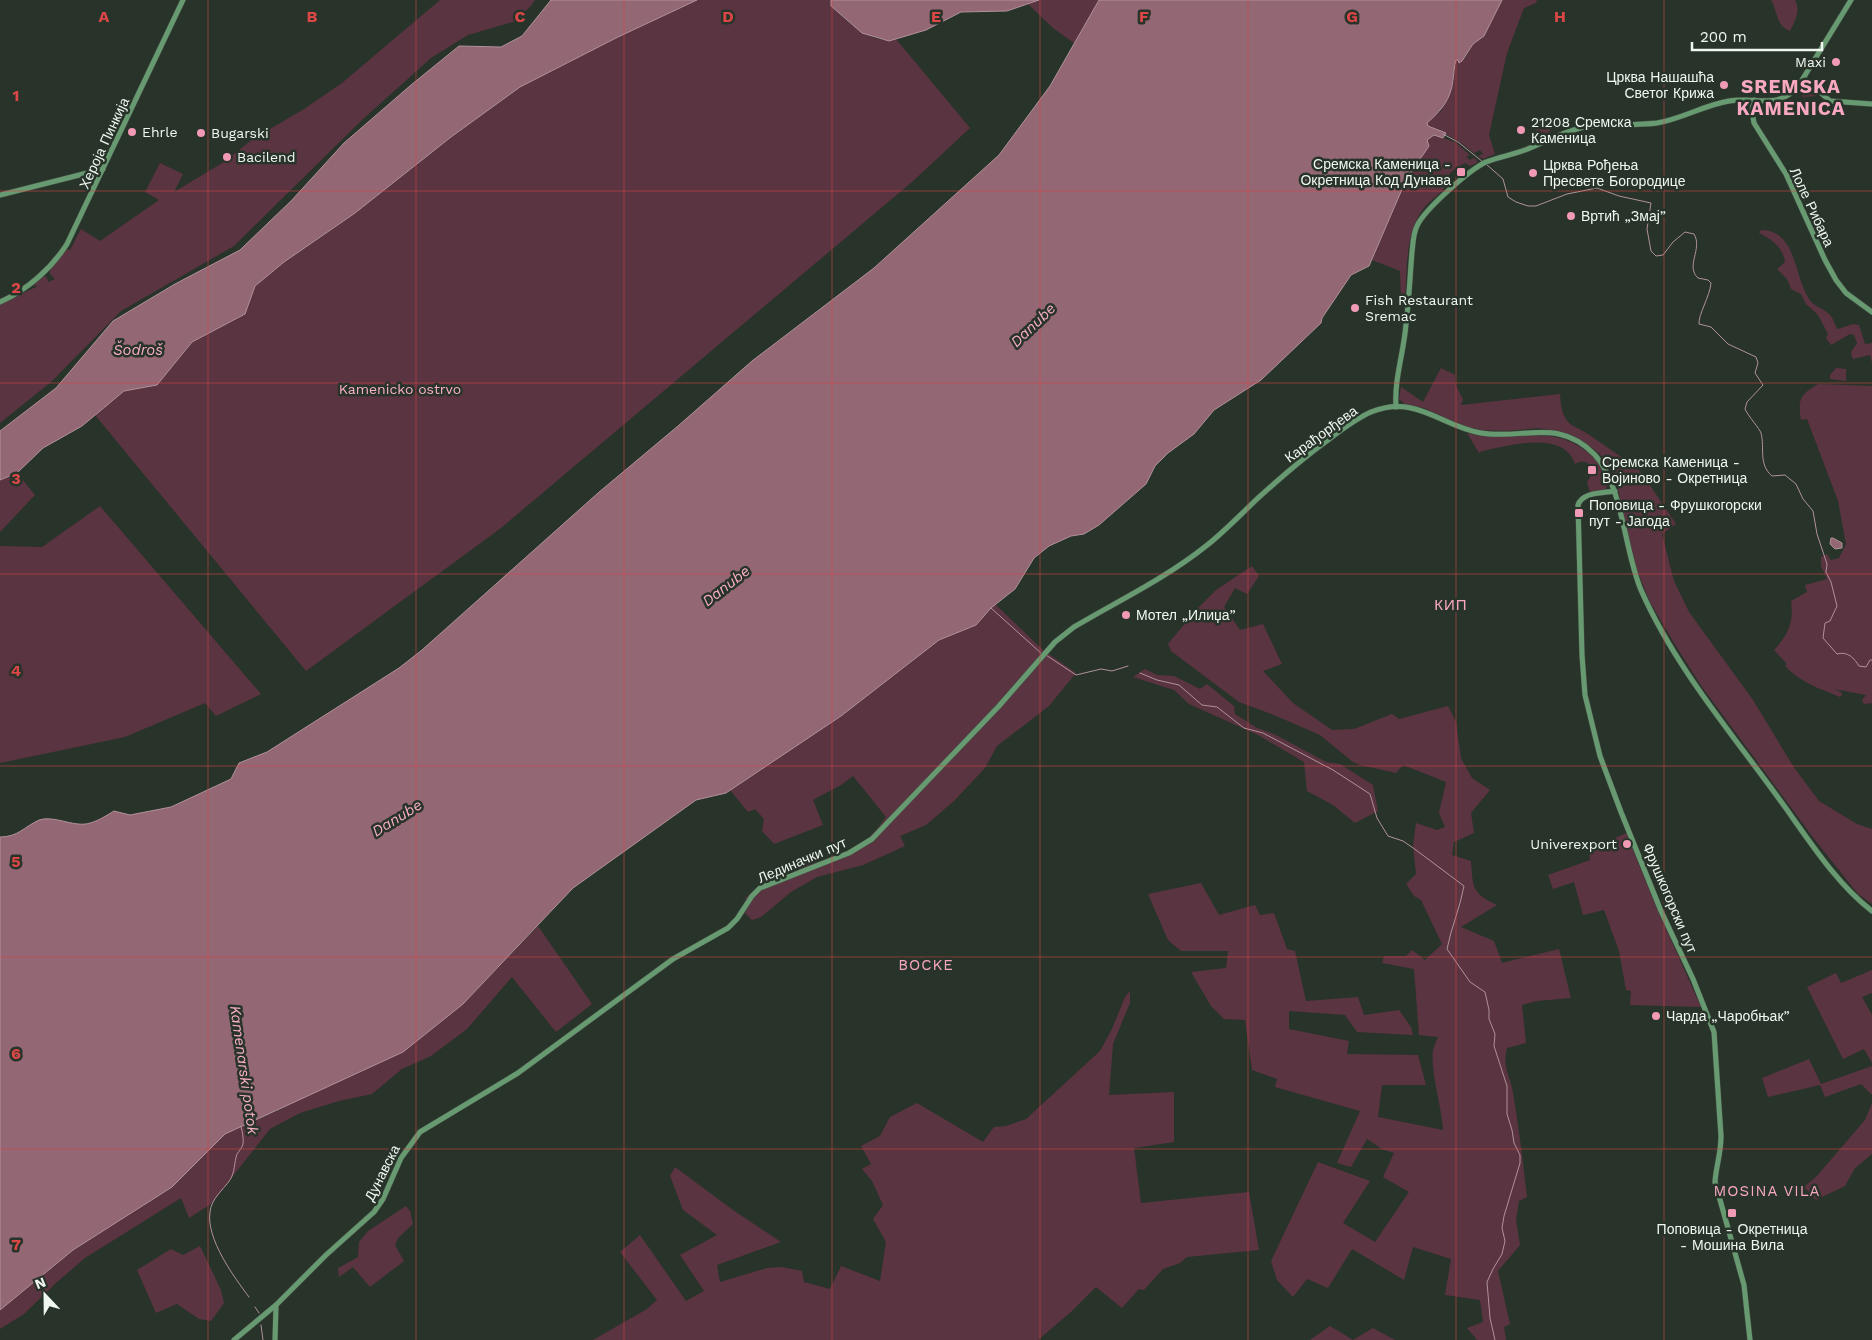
<svg xmlns="http://www.w3.org/2000/svg" width="1872" height="1340" font-family="'Work Sans',sans-serif">
<rect width="100%" height="100%" fill="#28332a"/>
<!-- green -->
<g fill="#5b3441">
<polygon points="440,0 535,0 531,6 513,22 468,35 431,58 363,119 234,246 121,311 51,382 0,423 0,304 38,286 32,285 43,276 47,277 48,282 55,279 50,274 50,269 67,249 70,250 81,229 100,241 159,200 145,192 160,163 183,174 174,192 224,162 253,139 304,109 342,83"/>
<path d="M697 0H831V6C847 21 872 46 896 39L970 128 912 182 501 528 306 671 95 415 124 391 157 385 192 342 245 314 254 286 284 262 355 213 451 137 520 87 618 37Z"/>
<polygon points="1039,0 1099,0 1074,43 1053,28 1028,4"/>
<path d="M1502 0H1537L1536 3 1524 8 1507 53 1489 135 1495 154 1483 159 1478 156 1483 154 1480 150 1474 153C1458 139 1446 134 1428 126L1427 123 1441 111 1453 83 1456 60 1465 58 1473 44 1484 36Z"/>
<path d="M1771 0H1795C1801 11 1795 21 1790 31 1775 25 1778 11 1771 0Z"/>
<polygon points="1804,88 1808,88 1817,96 1803,97 1801,93"/>
<polygon points="1553,121 1550,132 1545,135 1540,135 1533,127"/>
<path d="M1434 135 1455 142 1470 155 1466 157 1470 160 1474 158 1478 162 1470 166 1465 163C1455 168 1442 177 1444 189 1437 196 1427 203 1421 212 1405 237 1407 271 1405 301H1401L1400 271 1372 260 1406 180 1429 146 1427 140Z"/>
<path d="M1761 230C1797 231 1793 274 1809 299 1814 307 1824 308 1830 315 1834 319 1834 325 1838 329L1853 324 1859 325 1865 344 1872 343V363L1870 355 1853 359C1849 351 1853 350 1857 343L1854 335 1850 334 1831 345 1826 338 1828 334 1818 315 1806 304 1801 294 1791 289 1787 279 1777 269 1785 262C1783 247 1771 239 1759 233Z"/>
<path d="M1441 368 1455 375V384L1463 399 1461 405 1560 394C1561 405 1561 415 1570 424L1588 434 1630 463 1641 472 1676 524 1662 534 1674 581 1689 612 1753 700 1793 766 1819 801 1857 824 1872 829V904L1858 894 1815 840 1702 687 1674 643 1650 602 1632 558 1616 479 1609 467 1599 453 1581 440 1562 432 1538 428 1507 431 1481 430 1464 426 1424 408 1405 404 1399 399 1401 387 1423 402Z"/>
<polygon points="1836,368 1846,369 1846,381 1830,379 1830,375"/>
<path d="M1818 384 1872 386V703L1864 704 1862 700 1866 695 1834 689 1841 692 1842 695 1840 697C1820 689 1800 682 1785 666L1787 664 1774 650C1788 635 1794 623 1791 601L1807 592 1805 585 1827 579 1821 566V557L1827 554 1831 560 1839 558 1846 544 1838 501 1807 419 1801 420C1798 400 1799 395 1818 384Z"/>
<path d="M1467 433C1514 445 1552 419 1593 457 1600 464 1607 474 1609 483L1605 490 1593 493 1590 492 1587 482 1592 474 1591 466C1587 461 1581 460 1575 464 1564 429 1507 446 1482 451L1479 453Z"/>
<polygon points="17,473 35,495 0,532 0,480"/>
<polygon points="100,506 261,694 216,716 205,703 125,737 0,763 0,546 42,547"/>
<path d="M1252 566 1259 576 1247 594 1235 588 1224 607 1240 630 1263 624 1282 664 1263 671 1293 703 1332 730 1354 729 1392 714 1399 719 1448 706 1456 722 1461 758 1472 778 1490 790 1471 813 1474 833 1454 842 1452 855 1471 861C1473 887 1471 893 1497 905L1461 927 1494 941 1502 963 1559 949 1571 998 1537 1001 1522 1005 1526 1043 1507 1048C1502 1067 1510 1075 1513 1093 1519 1128 1523 1162 1527 1197L1519 1201 1516 1220 1520 1245 1498 1271 1510 1324 1504 1327 1506 1340H1477L1467 1328 1483 1322 1480 1300 1445 1295 1451 1259 1413 1247 1404 1280 1352 1249 1328 1288 1307 1279 1293 1297 1277 1280 1271 1261 1318 1162 1370 1181 1343 1223 1375 1242 1409 1192 1383 1177 1394 1153 1382 1149 1367 1139 1351 1167 1337 1163 1360 1111 1275 1087 1277 1079 1252 1070 1245 1020 1224 1019 1211 1006 1191 972 1226 968 1228 951H1181L1168 940 1148 894 1201 883 1219 915 1255 905 1260 915 1274 913 1287 949 1295 951 1306 1001 1358 997 1364 1015 1399 1010 1411 1027 1413 1035 1357 1032 1345 1015 1289 1011V1029L1349 1041 1347 1054 1418 1055 1426 1085H1382L1378 1117 1443 1130C1442 1107 1430 1072 1433 1051 1434 1046 1436 1041 1438 1037L1419 1035 1414 969 1382 963 1384 956H1406L1412 950 1425 960 1442 944 1421 900 1414 896 1406 884 1416 874 1413 846 1416 823 1437 830 1445 827 1439 813 1446 782 1403 765 1396 773 1360 765 1353 762 1320 735 1274 715 1239 702 1171 651 1168 644 1195 611 1216 590Z"/>
<path d="M995 604 1043 650 1076 673 1049 706 997 746 985 768 954 801 926 825 900 836 905 846 863 865 817 877 791 892 761 917 752 920 745 913 750 902 745 898C755 890 765 881 777 876 822 854 853 865 886 817L853 776 841 785 813 800 823 825 774 844 762 831 764 819 755 809 748 812 730 790 841 716 939 640 976 625Z"/>
<polygon points="1145,669 1157,675 1174,676 1200,689 1207,684 1234,706 1235,714 1257,728 1274,734 1326,762 1340,764 1373,785 1378,811 1355,823 1333,805 1307,791 1304,762 1258,735 1189,704 1174,690 1133,677"/>
<polygon points="1626,833 1658,911 1701,1007 1630,1005 1631,991 1626,990 1619,951 1604,910 1583,915 1574,882 1553,889 1548,875 1590,860 1589,850"/>
<polygon points="538,926 592,1004 556,1032 512,977 467,1029 431,1056 402,1069 372,1094 339,1101 300,1113 270,1129 211,1204 189,1218 181,1198 85,1258 56,1283 24,1314 0,1329 0,1310 73,1250 172,1187 225,1134 281,1109 463,1004"/>
<polygon points="1872,970 1872,993 1862,997 1872,1015 1872,1063 1864,1049 1843,1059 1807,987 1836,973 1841,983"/>
<polygon points="1130,991 1130,1003 1113,1044 1109,1095 1174,1092 1174,1142 1134,1148 1141,1203 1249,1192 1259,1250 1187,1257 1180,1263 1163,1269 1144,1290 1139,1289 1122,1308 1096,1287 1072,1311 1038,1340 593,1340 647,1309 657,1300 620,1252 640,1235 686,1301 704,1291 680,1255 717,1235 683,1210 670,1176 675,1167 733,1210 781,1242 717,1265 720,1282 767,1268 782,1267 802,1271 804,1282 830,1289 841,1266 880,1281 886,1242 873,1219 883,1205 872,1181 862,1169 871,1164 861,1146 880,1136 890,1117 917,1103 983,1142 994,1127 1006,1126 1026,1119 1100,1051 1112,1029 1125,997"/>
<polygon points="1809,1059 1821,1084 1872,1066 1872,1095 1861,1084 1825,1097 1820,1085 1768,1097 1762,1078"/>
<polygon points="1872,1103 1872,1154 1855,1168 1845,1186 1816,1200 1804,1187 1816,1177 1865,1120"/>
<polygon points="406,1206 410,1211 413,1224 398,1238 395,1245 404,1261 370,1287 353,1267 339,1277 338,1268 358,1257 359,1242 368,1231"/>
<polygon points="200,1246 221,1290 224,1303 211,1321 199,1319 177,1304 156,1313 137,1270 171,1249 183,1255"/>
<polygon points="1330,1326 1353,1340 1373,1328 1395,1340 1310,1340"/>
</g>
<!-- water -->
<g fill="#946775" stroke="#b0929a">
<polygon points="551,0 697,0 618,37 520,87 451,137 355,213 284,262 255,286 245,314 192,342 157,385 124,391 82,426 43,448 17,473 0,480 0,431 56,388 113,321 175,284 240,250 292,200 344,143 411,85 459,46 501,47 522,36"/>
<polygon points="831,0 1039,0 1007,11 961,12 926,30 889,41 862,33 831,6"/>
<path d="M1099 0H1502L1484 36 1473 44 1462 61 1459 63 1458 60H1456C1454 67 1454 73 1453 80 1451 99 1441 111 1427 123L1428 126 1446 133 1443 138 1434 135 1427 140 1429 146 1406 180 1369 266 1351 275 1322 318 1321 323 1261 380 1214 410 1194 434 1168 453 1155 466 1146 484 1099 525 1084 534 1071 536 1049 546 1034 558 1015 589 991 608 976 625 939 640 841 716 726 793 696 800 573 888 463 1004 403 1052 225 1134 172 1187 73 1250 0 1310V837C18 837 24 827 39 820 51 816 66 823 78 824 91 826 104 817 114 811L130 815 171 807 231 779 239 763 267 752 399 668 422 650 598 493 678 426 752 361 874 268 999 155 1050 86Z"/>
<polygon points="1831,538 1833,538 1842,543 1842,548 1835,549 1830,544"/>
</g>
<g fill="none" stroke-linecap="round" stroke-linejoin="round">
<!-- stream -->
<g stroke="#b0929a" stroke-width="1">
<polyline points="1443,134 1458,142 1483,162"/>
<path d="M1486 164 1503 179 1508 197 1516 202 1528 206H1536L1567 194 1597 188 1619 196 1651 203 1647 229 1651 251 1656 256 1663 255 1673 242 1685 232 1694 234C1703 249 1685 266 1698 278L1708 280 1711 283C1710 296 1698 315 1699 324L1711 327 1728 344 1756 357 1758 363 1755 373 1763 385 1747 402 1745 409C1748 416 1760 429 1761 433 1765 448 1758 464 1772 476L1785 475 1796 484 1803 499 1813 511 1817 534 1827 564 1826 572 1831 582 1837 606 1830 621 1825 623 1823 638 1837 654C1848 651 1854 658 1859 666L1866 667 1870 660H1872"/>
<polyline points="991,608 1042,654"/>
<polyline points="1046,655 1076,675 1101,669 1112,671 1128,666"/>
<path d="M1140 673 1157 680 1179 685 1202 705 1217 707 1244 728 1263 733 1333 770 1370 794 1377 818 1388 836 1403 841 1416 850 1464 886C1460 908 1451 928 1447 949L1470 982 1485 992 1489 1010V1019L1495 1034 1494 1046 1507 1086V1114L1512 1130 1514 1143 1520 1155V1163L1504 1216 1502 1228 1505 1241 1502 1254 1493 1269 1487 1282 1490 1318 1495 1340"/>
<path d="M241 1126C242 1131 244 1139 243 1144 242 1148 239 1151 237 1154 234 1163 235 1172 230 1180 223 1190 211 1199 210 1212 206 1239 234 1277 249 1297"/>
<polyline points="255,1307 259,1313"/>
<polyline points="261,1325 263,1340"/>
</g>
<defs>
<g id="secondary">
<polyline points="1804,78 1830,101 1872,104"/>
<polyline points="1754,100 1752,111 1754,123 1786,174 1825,260 1836,280 1846,293 1872,312"/>
<polyline points="0,195 103,169"/>
<path d="M0 302C27 290 51 269 67 244L183 0"/>
<path d="M1396 407C1394 379 1404 352 1406 324 1409 300 1410 276 1412 252 1413 244 1413 234 1417 226 1424 210 1469 170 1486 162 1498 157 1512 155 1525 150 1545 142 1564 131 1585 127 1609 123 1633 126 1657 123 1682 119 1704 105 1729 101 1757 96 1778 111 1799 85L1851 0"/>
<path d="M1615 491C1603 493 1582 492 1578 505L1582 655 1585 695 1600 756 1621 812 1661 911 1693 979 1714 1032 1721 1136C1721 1154 1716 1166 1715 1182L1744 1285 1750 1340"/>
<path d="M234 1340 276 1305 326 1255 374 1212 383 1199 401 1158 420 1132 518 1073 673 959 728 928 737 919 752 896 760 888 849 853 872 839 999 706 1055 642 1074 627C1118 601 1166 578 1206 546 1224 532 1240 515 1257 499 1280 478 1303 458 1328 440 1341 430 1355 419 1371 412 1417 394 1440 426 1481 433 1523 440 1559 417 1595 455 1623 486 1624 550 1641 590 1674 665 1729 730 1777 796 1805 834 1834 882 1872 911"/>
<polyline points="275,1340 276,1306"/>
</g>
</defs>
<!-- secondary casing -->
<use href="#secondary" stroke="#444e46" stroke-width="6"/>
<!-- secondary -->
<use href="#secondary" stroke="#689a71" stroke-width="5"/>
</g>
<!-- grid -->
<path fill="none" stroke="#da4746" stroke-width="1" stroke-opacity="0.55" d="M208 0V1340M416 0V1340M624 0V1340M832 0V1340M1040 0V1340M1248 0V1340M1456 0V1340M1664 0V1340M0 191H1872M0 383H1872M0 574H1872M0 766H1872M0 957H1872M0 1149H1872"/>
<!-- markers -->
<g fill="#f09ab6" stroke="#28332a" stroke-width="2">
<circle cx="1836" cy="62" r="5"/>
<circle cx="1724" cy="85" r="5"/>
<circle cx="1521" cy="130" r="5"/>
<circle cx="132" cy="132" r="5"/>
<circle cx="201" cy="133" r="5"/>
<circle cx="227" cy="157" r="5"/>
<rect x="1456" y="167" width="10" height="10" rx="2.5"/>
<circle cx="1533" cy="173" r="5"/>
<circle cx="1571" cy="216" r="5"/>
<circle cx="1355" cy="308" r="5"/>
<rect x="1587" y="465" width="10" height="10" rx="2.5"/>
<rect x="1574" y="508" width="10" height="10" rx="2.5"/>
<circle cx="1126" cy="615" r="5"/>
<circle cx="1627" cy="844" r="5"/>
<circle cx="1656" cy="1016" r="5"/>
<rect x="1727" y="1208" width="10" height="10" rx="2.5"/>
</g>
<g text-anchor="middle" dominant-baseline="central" stroke-width="5" stroke-linejoin="round" paint-order="stroke">
<!-- poi labels -->
<g font-size="14" fill="#f0f7f1" stroke="#28332a" text-anchor="start">
<text x="1826" y="62" text-anchor="end">Maxi</text>
<text x="1714" y="77" text-anchor="end">Црква Нашашћа<tspan x="1714" dy="16">Светог Крижа</tspan></text>
<text x="1531" y="122">21208 Сремска<tspan x="1531" dy="16">Каменица</tspan></text>
<text x="142" y="132">Ehrle</text>
<text x="211" y="133">Bugarski</text>
<text x="237" y="157">Bacilend</text>
<text x="1451" y="164" text-anchor="end">Сремска Каменица -<tspan x="1451" dy="16">Окретница Код Дунава</tspan></text>
<text x="1543" y="165">Црква Рођења<tspan x="1543" dy="16">Пресвете Богородице</tspan></text>
<text x="1581" y="216">Вртић „Змај”</text>
<text x="1365" y="300">Fish Restaurant<tspan x="1365" dy="16">Sremac</tspan></text>
<text x="1602" y="462">Сремска Каменица -<tspan x="1602" dy="16">Војиново - Окретница</tspan></text>
<text x="1589" y="505">Поповица - Фрушкогорски<tspan x="1589" dy="16">пут - Јагода</tspan></text>
<text x="1136" y="615">Мотел „Илиџа”</text>
<text x="1617" y="844" text-anchor="end">Univerexport</text>
<text x="1666" y="1016">Чарда „Чаробњак”</text>
<text x="1732" y="1229" text-anchor="middle">Поповица - Окретница<tspan x="1732" dy="16">- Мошина Вила</tspan></text>
</g>
<!-- street labels -->
<g font-size="14" fill="#f0f7f1" stroke="#28332a">
<text transform="translate(104 143) rotate(-65)">Хероја Пинкија</text>
<text transform="translate(1812 207) rotate(65)">Лоле Рибара</text>
<text transform="translate(1321 434) rotate(-36)">Карађорђева</text>
<text transform="translate(802 860) rotate(-23)">Лединачки пут</text>
<text transform="translate(1670 898) rotate(67)">Фрушкогорски пут</text>
<text transform="translate(382 1173) rotate(-63)">Дунавска</text>
</g>
<!-- park labels -->
<g font-size="14" fill="#fab0c7" stroke="#28332a">
<text x="400" y="389">Kamenicko ostrvo</text>
</g>
<!-- water labels -->
<g font-size="15" font-style="italic" fill="#f8aec6" stroke="#28332a">
<text transform="translate(1033 325) rotate(-44)">Danube</text>
<text x="138" y="350">Šodroš</text>
<text transform="translate(726 586) rotate(-38)">Danube</text>
<text transform="translate(397 818) rotate(-32)">Danube</text>
<text transform="translate(244 1070) rotate(82)">Kamenarski potok</text>
</g>
<!-- neighbourhood labels -->
<g font-size="15" letter-spacing="1" fill="#f9a8c2" stroke="#28332a">
<text x="1451" y="605">КИП</text>
<text x="926" y="965">BOCKE</text>
<text x="1767" y="1191">MOSINA VILA</text>
</g>
<!-- district labels -->
<g font-size="19" font-weight="bold" letter-spacing="1" fill="#f9a8c2" stroke="#28332a">
<text x="1791" y="86">SREMSKA<tspan x="1791" dy="22">KAMENICA</tspan></text>
</g>
</g>
<g font-size="16" text-anchor="middle" font-weight="bold" fill="#da4746" stroke="#28332a" stroke-width="5" stroke-linejoin="round" paint-order="stroke">
<text x="104" y="22">A</text>
<text x="312" y="22">B</text>
<text x="520" y="22">C</text>
<text x="728" y="22">D</text>
<text x="936" y="22">E</text>
<text x="1144" y="22">F</text>
<text x="1352" y="22">G</text>
<text x="1560" y="22">H</text>
<text x="16" y="101">1</text>
<text x="16" y="293">2</text>
<text x="16" y="484">3</text>
<text x="16" y="676">4</text>
<text x="16" y="867">5</text>
<text x="16" y="1059">6</text>
<text x="16" y="1250">7</text>
</g>
<!-- north arrow -->
<g transform="translate(45 1295) rotate(338)" stroke="#28332a" stroke-width="4" paint-order="stroke">
<path d="M0-4L9 19L0 12L-9 19Z" fill="#f0f7f1"/>
<text y="-8" font-size="14" font-weight="bold" text-anchor="middle" fill="#f0f7f1">N</text>
</g>
<!-- scale -->
<path d="M1692 42v8h130v-8" fill="none" stroke="#f0f7f1" stroke-width="2.5"/>
<text x="1700" y="42" font-size="15" fill="#f0f7f1" stroke="#28332a" stroke-width="4" paint-order="stroke">200 m</text>
</svg>
